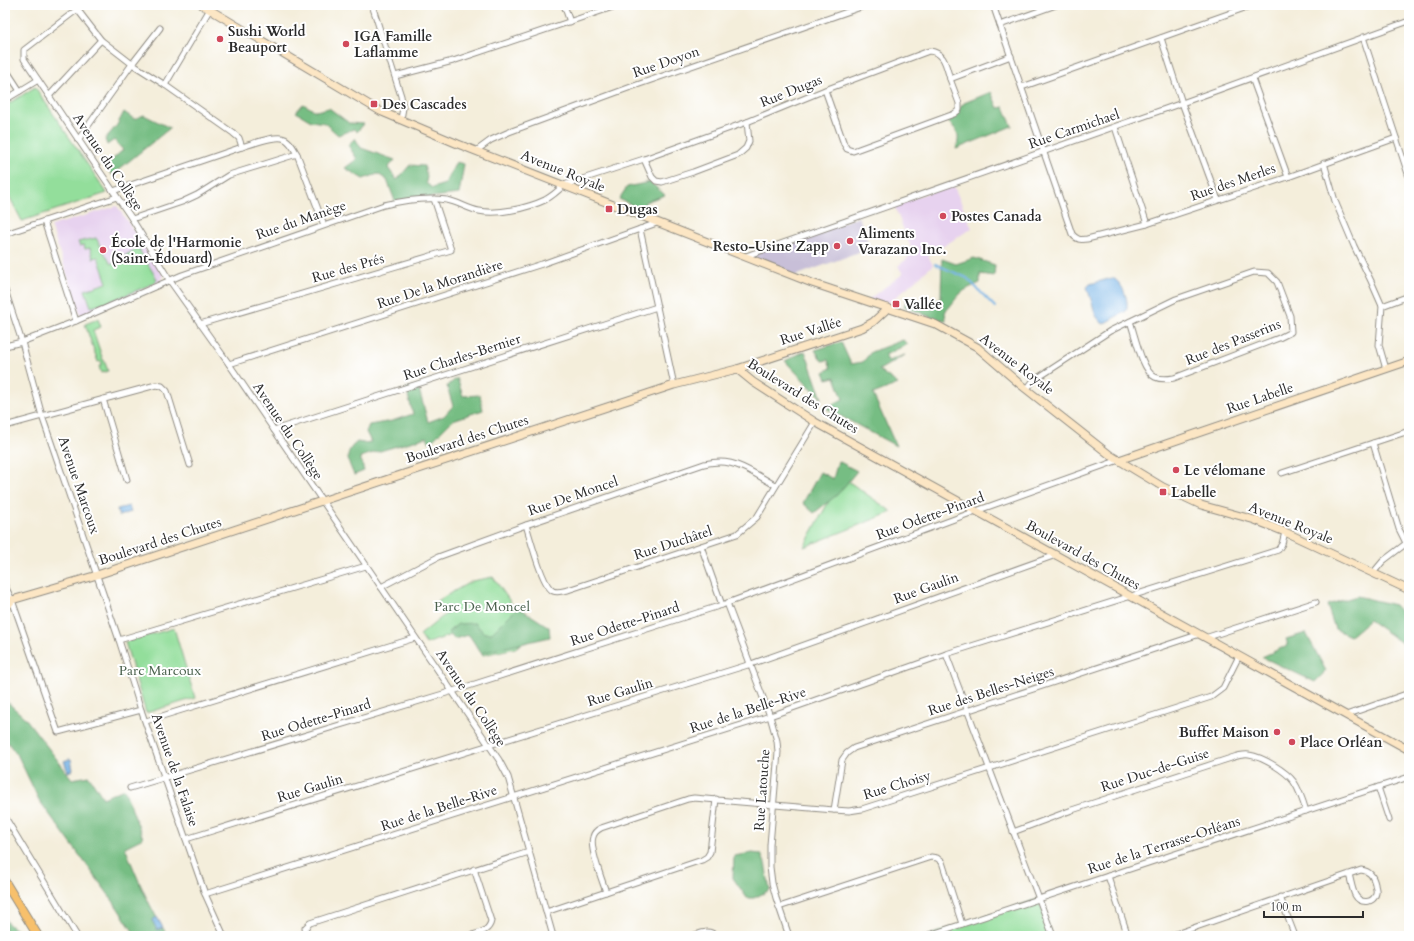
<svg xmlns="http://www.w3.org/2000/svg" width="1414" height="941" font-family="Cardo,serif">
<rect width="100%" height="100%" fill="#fff"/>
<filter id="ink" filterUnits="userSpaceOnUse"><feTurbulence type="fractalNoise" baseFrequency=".025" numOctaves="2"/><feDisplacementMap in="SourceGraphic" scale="8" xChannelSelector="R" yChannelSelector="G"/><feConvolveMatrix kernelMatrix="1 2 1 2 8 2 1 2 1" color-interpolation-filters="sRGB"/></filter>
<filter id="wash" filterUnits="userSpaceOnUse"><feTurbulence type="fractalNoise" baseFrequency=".012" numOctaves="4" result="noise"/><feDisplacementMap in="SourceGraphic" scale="16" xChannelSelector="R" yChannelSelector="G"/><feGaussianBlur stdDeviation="0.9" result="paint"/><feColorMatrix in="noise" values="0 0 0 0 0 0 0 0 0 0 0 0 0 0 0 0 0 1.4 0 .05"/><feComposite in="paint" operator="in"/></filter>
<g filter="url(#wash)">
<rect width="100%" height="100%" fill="#f4eedb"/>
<!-- built -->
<g fill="#e7d2ef">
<polygon points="953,184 972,228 928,256 933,265 884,307 866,301 903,274 898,266 907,259 911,253 911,248 894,205"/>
<polygon points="117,206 163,275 160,282 81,317 51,226"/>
</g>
<!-- industrial -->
<polygon fill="#c8bfd8" points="859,217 870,248 795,276 746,256"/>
<!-- green -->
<g fill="#93de9b" stroke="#5f8463">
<polygon points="35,87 107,193 22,221 9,196 5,198 5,106"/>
<polygon points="96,238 111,264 138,248 157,279 155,283 106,303 91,307 85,290 107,283 98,257 93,258 90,248 85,249 84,245 80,246 78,242"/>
<polygon points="98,319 101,327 93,330 103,360 104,360 108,371 101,373 99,366 102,364 101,361 98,362 85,324"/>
<polygon points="842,477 892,512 804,547"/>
<polygon points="493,577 516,610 539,633 515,648 483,655 469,628 426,644 420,635 447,613 437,601 472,581"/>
<polygon points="174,628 195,698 146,713 125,642"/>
<polygon points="1038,899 1052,934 1045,936 926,936"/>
</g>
<!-- forest -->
<g fill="#76bd83" stroke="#507457">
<path d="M991 92 998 108 1004 107 1012 126 956 149C960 136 959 131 948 122L964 103Z"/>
<polygon points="303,104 316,111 329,108 349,123 364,124 357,132 354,129 338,135 325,123 311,121 296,112"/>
<polygon points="124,112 134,119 144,115 170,128 112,175 105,166 123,150 114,140 107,145 105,139 117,125"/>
<polygon points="355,138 361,148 395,160 388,168 397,180 410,165 424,166 427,176 426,183 432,188 445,184 456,162 464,164 459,194 395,201 387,180 378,174 363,179 345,168 357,159 348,145"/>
<polygon points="650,182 665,195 645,202 643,210 619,199 627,187"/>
<path d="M974 258 995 265 994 276 980 274V283C973 286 965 289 960 294 955 299 951 306 945 312L946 321H940L904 306 908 298 928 306 941 298 942 259 956 264Z"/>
<polygon points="903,340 908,344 885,355 888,361 905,355 879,370 898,384 873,394 896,446 826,408 843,399 835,377 827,379 824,372 831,368 828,360 822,361 815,350 841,342 851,364 863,362 871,352"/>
<polygon points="805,351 822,399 785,361"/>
<path d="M457 378 463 396 480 395 483 410 453 420 430 443 427 437 360 457 364 471 354 475C348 461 343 453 357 442L363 443 371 442 366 432 369 425 392 421 413 414 406 388 418 386 428 422 444 416 453 406 447 386Z"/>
<polygon points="838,461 857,471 837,495 814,513 803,503 820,472 833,479"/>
<polygon points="1357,596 1395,605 1409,621 1409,648 1369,620 1350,636 1335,629 1327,605"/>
<polygon points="518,607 549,627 550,637 481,653 469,635 454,639 448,632 458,624 475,623 484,633 492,633"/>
<polygon points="1306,633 1326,671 1315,682 1262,657 1288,645 1286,639"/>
<path d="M5 700 26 719 72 779 89 776 103 798 124 789 143 838 125 847C137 878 150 909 168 936H136L111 898 39 800 18 756 5 739Z"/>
<polygon points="752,853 761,854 765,863 770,890 754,898 747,898 733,878 734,856"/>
<path d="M5 918C7 927 18 928 22 936H5Z"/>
</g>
<!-- water -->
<g fill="#72b1e5" stroke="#4e6e88">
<path d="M1112 278C1122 281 1130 301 1126 311L1103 324 1096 316 1087 287 1090 284Z"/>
<polygon points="129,506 131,512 119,516 117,509"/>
<polygon points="69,759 71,759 73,770 68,772 64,761"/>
<polygon points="157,917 163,928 157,930 152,920"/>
</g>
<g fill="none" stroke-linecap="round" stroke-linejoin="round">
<!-- stream -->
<polyline stroke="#72b1e5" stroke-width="2" points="935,264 967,278 995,307"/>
</g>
</g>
<g filter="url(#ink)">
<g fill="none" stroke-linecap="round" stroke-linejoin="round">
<defs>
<g id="street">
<polyline points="83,5 24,50 24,59 132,219 170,281 229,364 499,760 508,777 553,936"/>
<polyline points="372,5 401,96 403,108 401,119"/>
<polyline points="564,5 570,22"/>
<path d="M993 5 1072 234C1077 240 1080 240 1087 239L1147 224 1288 177 1396 138"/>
<path d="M77 9 101 40 132 64 165 85 233 133 239 138 242 147C252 144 277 134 285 139 291 142 294 149 297 154L324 225"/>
<polyline points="1000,25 1056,5"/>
<polyline points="1363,37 1409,177"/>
<polyline points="1161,38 1182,103 1218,200"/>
<polyline points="5,68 20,91"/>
<polyline points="395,76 453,61 619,5"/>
<polyline points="1252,78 1288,177"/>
<polyline points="165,85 210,9"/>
<polyline points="1022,87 1253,5"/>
<polyline points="825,90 844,144 847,149 853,151 954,114 959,110 959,103 950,79"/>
<polyline points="49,96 101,40"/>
<polyline points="5,100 38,80"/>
<polyline points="1115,127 1147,224"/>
<polyline points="78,140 132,64 160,28"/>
<polyline points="476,151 491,140 509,132 631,87 867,5"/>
<polyline points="644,159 652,177 656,181 662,182 693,172 738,155 746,148 749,141 747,122"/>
<polyline points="1324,163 1335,201 1354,246 1371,281 1382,306 1379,345 1386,369"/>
<polyline points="113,191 242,147"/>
<polyline points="132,219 182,202 197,195 229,175 297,154"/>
<polyline points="44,221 76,321"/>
<polyline points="640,229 674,385"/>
<polyline points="5,234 117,197"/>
<polyline points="746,256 1182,103 1409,21"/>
<polyline points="5,290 22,342 42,416 119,640 141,710 205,894 224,936"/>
<polyline points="1382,306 1409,296"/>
<polyline points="200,324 451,250 434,199"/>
<path d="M5 346 22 342 76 321 182 275 384 205C405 200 426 197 447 200 458 202 468 209 479 211 498 215 528 208 545 200 552 196 558 191 564 185L644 159 747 122 825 90 929 51C945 52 946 66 950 79L1011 56"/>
<polyline points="229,364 542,264 657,223"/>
<path d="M1027 389 1033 381 1110 331 1176 299 1254 272 1268 273 1277 282 1290 316 1291 332 1279 338 1174 378C1168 379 1161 380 1155 377 1142 371 1135 335 1130 321"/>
<polyline points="103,399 127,480"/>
<polyline points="5,426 156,385 162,386 167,391 190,465"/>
<polyline points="274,430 657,307"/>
<polyline points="1373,443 1399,529 1406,543"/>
<polyline points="1282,473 1409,431"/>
<path d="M526 525C530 537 542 586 553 591 558 593 563 591 568 590L737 534 757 517 815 422"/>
<polyline points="701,546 722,605"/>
<polyline points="1373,573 1383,561 1408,542"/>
<polyline points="5,586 12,600 58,732 141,710"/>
<path d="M381 587 438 557 526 525 704 464C709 463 714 462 720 462 740 462 758 476 775 485"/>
<polyline points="727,603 770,716 777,741 778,752 770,845 770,867 772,883 776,898 789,936"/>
<polyline points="1205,638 1316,602"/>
<polyline points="119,640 366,566"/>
<polyline points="946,654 1053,936"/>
<polyline points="1346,715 1409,693"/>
<polyline points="146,721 415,638"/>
<polyline points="1378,787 1389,820"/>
<polyline points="130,788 453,691 722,605 976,511 1119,460"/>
<polyline points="834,810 842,760 847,753 854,748 1200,634"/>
<polyline points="5,817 77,936"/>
<path d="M1013 832 1072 810 1231 758C1237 756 1243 754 1249 755 1263 757 1286 771 1294 782 1300 791 1303 801 1306 811"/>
<polyline points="186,839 751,664 1056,555"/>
<polyline points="1108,876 1128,936"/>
<path d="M606 892C602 880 589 847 593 837 594 832 597 830 601 828L688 799 694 798 834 810 849 811 862 809 1211 697 1223 688 1239 656"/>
<polyline points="205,894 770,716 946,654 1278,550 1282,544 1285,532"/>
<polyline points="1280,897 1295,936"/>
<polyline points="779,907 931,857 937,858 942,862 962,924"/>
<polyline points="546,912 702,860 707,857 710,852 716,799"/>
<polyline points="306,936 305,928 310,923 529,852"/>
<path d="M469 936C478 933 489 932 491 921L474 869"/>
<path d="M692 936C701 933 709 929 716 936"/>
<polyline points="926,936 1409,777"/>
<path d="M1170 936 1361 870C1370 871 1373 876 1375 884 1375 887 1377 890 1376 893 1374 904 1360 904 1355 895 1352 889 1351 881 1349 874"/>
</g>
<g id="secondary">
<polyline points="202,5 380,111 458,144 812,283 935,324 977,347 1021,385 1110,455 1163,487 1201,505 1255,520 1285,532 1409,590"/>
<polyline points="737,369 753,382 815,422 1409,750"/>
<polyline points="1119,460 1409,361"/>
<polyline points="12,600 97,575 674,385 737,369 862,328 873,322 888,308"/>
<polyline points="5,609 12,600"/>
</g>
<polyline id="primary" points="5,882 38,936"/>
</defs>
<!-- street casing -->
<use href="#street" stroke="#908c83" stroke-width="7"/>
<!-- secondary casing -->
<use href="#secondary" stroke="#908c83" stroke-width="9"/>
<!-- primary casing -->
<use href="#primary" stroke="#908c83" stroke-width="10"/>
<!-- street -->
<use href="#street" stroke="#fff" stroke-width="5"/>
<!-- secondary -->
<use href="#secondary" stroke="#fce6c4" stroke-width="7"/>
<!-- primary -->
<use href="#primary" stroke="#f7c06c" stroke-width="8"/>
</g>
</g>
<!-- markers -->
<g fill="#d1495b" stroke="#fff" stroke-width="1.5">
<circle cx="220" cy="39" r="4"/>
<circle cx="346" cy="44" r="4"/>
<rect x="370" y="100" width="8" height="8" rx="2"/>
<rect x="605" y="205" width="8" height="8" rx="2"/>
<circle cx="943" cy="216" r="4"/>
<circle cx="850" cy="241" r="4"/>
<circle cx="837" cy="246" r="4"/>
<circle cx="103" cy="250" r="4"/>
<rect x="892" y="300" width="8" height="8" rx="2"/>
<circle cx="1176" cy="470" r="4"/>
<rect x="1159" y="488" width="8" height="8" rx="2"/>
<circle cx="1277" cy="732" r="4"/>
<circle cx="1292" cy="742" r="4"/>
</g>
<g text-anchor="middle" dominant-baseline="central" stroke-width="4" stroke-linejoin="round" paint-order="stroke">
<!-- poi labels -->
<g font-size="14" font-weight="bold" fill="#2b2b2b" stroke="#fff" text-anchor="start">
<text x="228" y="31">Sushi World<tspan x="228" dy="16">Beauport</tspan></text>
<text x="354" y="36">IGA Famille<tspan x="354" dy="16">Laflamme</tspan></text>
<text x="382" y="104">Des Cascades</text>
<text x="617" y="209">Dugas</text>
<text x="951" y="216">Postes Canada</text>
<text x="858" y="233">Aliments<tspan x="858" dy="16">Varazano Inc.</tspan></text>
<text x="111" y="242">École de l'Harmonie<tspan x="111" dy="16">(Saint-Édouard)</tspan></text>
<text x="829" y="246" text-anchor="end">Resto-Usine Zapp</text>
<text x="904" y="304">Vallée</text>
<text x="1184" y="470">Le vélomane</text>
<text x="1171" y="492">Labelle</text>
<text x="1269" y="732" text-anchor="end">Buffet Maison</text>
<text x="1300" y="742">Place Orléan</text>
</g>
<!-- street labels -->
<g font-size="14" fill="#2b2b2b" stroke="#fff">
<text transform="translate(666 62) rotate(-19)">Rue Doyon</text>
<text transform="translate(791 91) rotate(-22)">Rue Dugas</text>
<text transform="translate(1074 129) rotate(-19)">Rue Carmichael</text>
<text transform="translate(108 162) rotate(56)">Avenue du Collège</text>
<text transform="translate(563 171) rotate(22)">Avenue Royale</text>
<text transform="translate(1233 182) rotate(-19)">Rue des Merles</text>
<text transform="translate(301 220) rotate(-19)">Rue du Manège</text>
<text transform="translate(348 268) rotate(-16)">Rue des Prés</text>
<text transform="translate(440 284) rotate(-18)">Rue De la Morandière</text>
<text transform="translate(811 331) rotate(-18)">Rue Vallée</text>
<text transform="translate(1233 342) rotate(-22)">Rue des Passerins</text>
<text transform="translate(462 357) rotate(-18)">Rue Charles-Bernier</text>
<text transform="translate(1017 364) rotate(38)">Avenue Royale</text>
<text transform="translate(803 396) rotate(32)">Boulevard des Chutes</text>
<text transform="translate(1260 398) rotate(-19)">Rue Labelle</text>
<text transform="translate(288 431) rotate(56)">Avenue du Collège</text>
<text transform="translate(467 439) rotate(-18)">Boulevard des Chutes</text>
<text transform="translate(79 485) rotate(71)">Avenue Marcoux</text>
<text transform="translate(573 496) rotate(-19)">Rue De Moncel</text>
<text transform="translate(930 516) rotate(-20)">Rue Odette-Pinard</text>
<text transform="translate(1291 523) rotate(22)">Avenue Royale</text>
<text transform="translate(160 541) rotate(-18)">Boulevard des Chutes</text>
<text transform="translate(673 543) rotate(-18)">Rue Duchâtel</text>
<text transform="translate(1083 555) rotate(29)">Boulevard des Chutes</text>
<text transform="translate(926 588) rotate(-20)">Rue Gaulin</text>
<text transform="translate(625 624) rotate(-18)">Rue Odette-Pinard</text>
<text transform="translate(991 691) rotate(-18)">Rue des Belles-Neiges</text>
<text transform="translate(620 692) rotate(-17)">Rue Gaulin</text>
<text transform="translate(471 698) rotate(56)">Avenue du Collège</text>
<text transform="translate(748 710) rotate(-18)">Rue de la Belle-Rive</text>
<text transform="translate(316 720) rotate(-17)">Rue Odette-Pinard</text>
<text transform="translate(175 770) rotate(71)">Avenue de la Falaise</text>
<text transform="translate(1155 770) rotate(-18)">Rue Duc-de-Guise</text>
<text transform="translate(897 785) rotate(-17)">Rue Choisy</text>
<text transform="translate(310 788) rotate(-17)">Rue Gaulin</text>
<text transform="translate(762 790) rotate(-86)">Rue Latouche</text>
<text transform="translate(439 808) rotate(-18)">Rue de la Belle-Rive</text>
<text transform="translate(1164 845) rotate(-18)">Rue de la Terrasse-Orléans</text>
</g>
<!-- park labels -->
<g font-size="14" fill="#4a614d" stroke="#fff">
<text x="482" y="606">Parc De Moncel</text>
<text x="160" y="670">Parc Marcoux</text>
</g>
</g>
<!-- margin -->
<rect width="1414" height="941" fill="none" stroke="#fff" stroke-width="20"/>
<!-- scale -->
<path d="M1264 911v6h99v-6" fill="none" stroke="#2b2b2b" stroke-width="2"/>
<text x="1270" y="911" font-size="12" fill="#2b2b2b" stroke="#ffffff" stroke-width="3" paint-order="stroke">100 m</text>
</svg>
